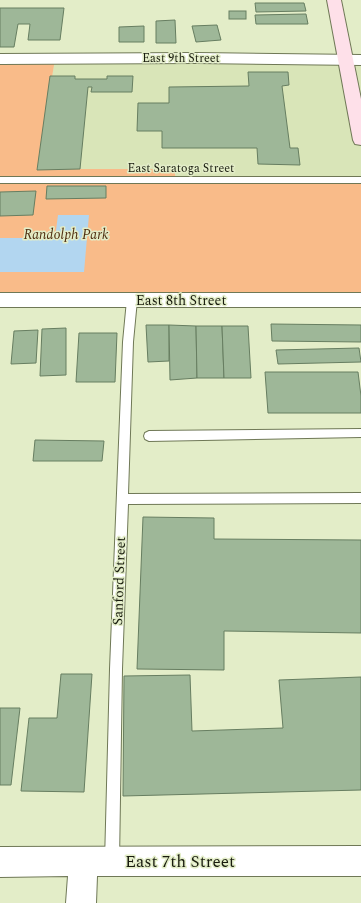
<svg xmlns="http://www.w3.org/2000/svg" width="361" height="903" font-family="Spectral,serif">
<rect width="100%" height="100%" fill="#e3edc8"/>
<!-- built -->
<polygon fill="#d9e5b8" points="55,59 361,60 361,180 177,180 174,169 36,169"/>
<!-- green -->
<polygon fill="#f9bb89" points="0,59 55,59 37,169 174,169 176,179 361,180 361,300 0,300"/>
<!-- water -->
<polygon fill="#b2d6f0" points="58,215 89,215 84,272 0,272 0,238 55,238"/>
<!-- building -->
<g fill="#9eb798" stroke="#677e61">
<polygon points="255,3 304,3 306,11 256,12"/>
<polygon points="0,8 64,8 60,40 28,40 30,24 18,24 14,47 0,47"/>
<rect x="229" y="11" width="17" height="8"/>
<polygon points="306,14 308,24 256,24 255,15"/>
<polygon points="175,20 176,43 156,43 156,21"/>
<polygon points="217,25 221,40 196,42 192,26"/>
<polygon points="144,26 144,42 119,42 119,27"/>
<polygon points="248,72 288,72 289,85 282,86 290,148 298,148 300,165 258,164 257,148 162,148 162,131 137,131 138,103 169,103 169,87 249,86"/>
<polygon points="50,76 75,76 75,79 107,79 107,76 133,76 132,92 91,92 92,87 88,87 80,169 37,170"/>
<polygon points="47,186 106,186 106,198 46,199"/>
<polygon points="36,191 33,215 0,216 0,192"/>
<polygon points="271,324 361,325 361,342 272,341"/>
<polygon points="146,325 169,325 169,361 148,362"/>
<polygon points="169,325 196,326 197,378 170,380"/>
<polygon points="196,326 222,326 224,378 197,378"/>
<polygon points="222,326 248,326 251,378 224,378"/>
<polygon points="66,328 66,375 40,376 42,329"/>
<polygon points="38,330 36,363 11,364 14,331"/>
<polygon points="79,333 117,333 115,382 76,382"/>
<polygon points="359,348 361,362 278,364 276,350"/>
<polygon points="265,372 358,372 361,396 361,413 268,413"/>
<polygon points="35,440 104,441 102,461 33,461"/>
<polygon points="143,517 214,518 214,539 361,540 361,633 224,631 224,670 137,669"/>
<polygon points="61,674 92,674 84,792 21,791 29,718 57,718"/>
<polygon points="190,675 192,731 283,728 279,680 361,677 361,790 123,796 124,676"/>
<polygon points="0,708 20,708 11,785 0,785"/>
</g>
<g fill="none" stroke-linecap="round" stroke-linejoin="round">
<defs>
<g id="service">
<rect x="0" y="177" width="361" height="6"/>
<polygon points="132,296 137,300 133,342 128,494 361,493 361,503 128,504 122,669 119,862 117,867 112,869 107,867 105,862 110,669 123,342 127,300"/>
<polygon points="361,429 361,437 149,441 145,439 144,436 145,433 149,431"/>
</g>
<g id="minor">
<polygon points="196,53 361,55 361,65 196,63 0,64 0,54"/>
<rect x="0" y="293" width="361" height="14"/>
<polygon points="361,846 361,876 97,876 96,903 66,903 68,876 0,877 0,847"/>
</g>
<polygon id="secondary" points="327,0 341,0 361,99 361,145 355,144 353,140"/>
</defs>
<!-- service casing -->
<use href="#service" stroke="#6f7856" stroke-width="2"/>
<!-- minor casing -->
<use href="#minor" stroke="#6f7856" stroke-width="2"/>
<!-- secondary casing -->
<use href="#secondary" stroke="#6f7856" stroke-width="2"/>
<!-- service -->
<use href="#service" fill="#fff" fill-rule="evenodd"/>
<!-- minor -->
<use href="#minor" fill="#fff" fill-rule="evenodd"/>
<!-- secondary -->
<use href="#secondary" fill="#fee0e9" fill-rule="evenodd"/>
</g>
<g text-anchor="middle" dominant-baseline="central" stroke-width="3" stroke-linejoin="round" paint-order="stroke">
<!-- far-street labels -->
<g font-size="12" fill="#181b0e" stroke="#e3edc8">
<text x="181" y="58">East 9th Street</text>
<text x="181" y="168">East Saratoga Street</text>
</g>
<!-- park labels -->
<g font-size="14" font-style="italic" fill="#502f11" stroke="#e3edc8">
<text x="66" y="234">Randolph Park</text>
</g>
<!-- street labels -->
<g font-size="14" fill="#181b0e" stroke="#e3edc8">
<text x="181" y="300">East 8th Street</text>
<text transform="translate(119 581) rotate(-88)">Sanford Street</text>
</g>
<!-- near-street labels -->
<g font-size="17" fill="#181b0e" stroke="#e3edc8">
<text x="180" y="862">East 7th Street</text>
</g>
</g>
</svg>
